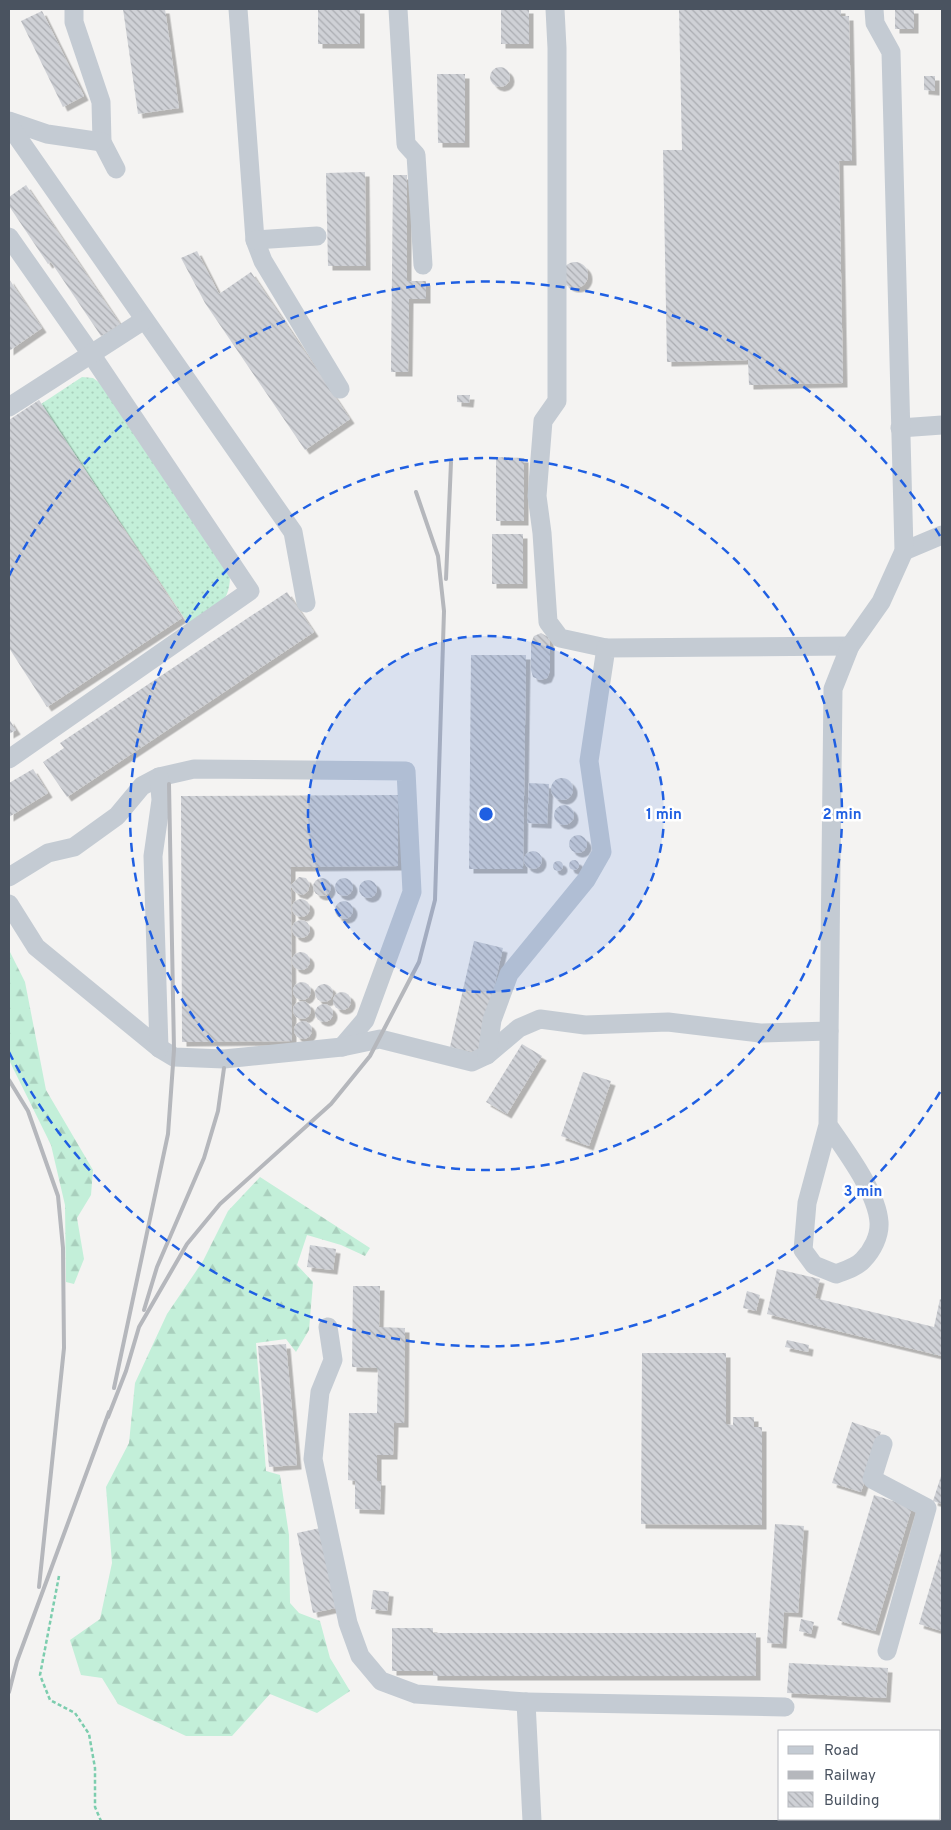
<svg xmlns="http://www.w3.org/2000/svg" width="951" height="1830" font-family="Overpass,sans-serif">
<defs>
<pattern id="grass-dots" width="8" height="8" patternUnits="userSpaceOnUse" patternTransform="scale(1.25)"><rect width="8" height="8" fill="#c3efd9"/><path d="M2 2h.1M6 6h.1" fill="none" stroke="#a9cfbd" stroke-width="1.8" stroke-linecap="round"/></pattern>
<pattern id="forest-firs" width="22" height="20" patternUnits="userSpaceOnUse" patternTransform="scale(1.25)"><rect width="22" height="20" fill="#c3efd9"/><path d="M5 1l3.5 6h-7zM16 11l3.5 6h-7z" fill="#a9cfbd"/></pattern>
<pattern id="building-back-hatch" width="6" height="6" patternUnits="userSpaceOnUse" patternTransform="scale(1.25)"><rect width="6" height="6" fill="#cfd1d6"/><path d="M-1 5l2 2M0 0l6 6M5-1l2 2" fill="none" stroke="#aaacb1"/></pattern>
<filter id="shadow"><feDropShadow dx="4.5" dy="4.5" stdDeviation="0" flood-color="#0004"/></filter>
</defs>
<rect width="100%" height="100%" fill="#f4f3f2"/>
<!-- grass -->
<path fill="url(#grass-dots)" d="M82 377 93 378 103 385 230 576C230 606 212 611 189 625L41 404Z"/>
<!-- forest -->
<g fill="url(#forest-firs)">
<polygon points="9,950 25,982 46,1090 93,1170 91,1195 77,1218 84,1259 74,1284 66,1282 65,1205 51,1145 9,1060"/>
<polygon points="260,1177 370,1248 365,1256 341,1245 307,1235 297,1265 313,1282 309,1330 296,1352 286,1339 256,1343 266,1471 280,1475 289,1535 290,1603 299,1613 320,1621 330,1658 350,1691 317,1713 270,1694 232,1736 186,1736 118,1704 102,1678 81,1675 70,1640 100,1619 112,1563 106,1487 129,1443 135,1383 167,1314 203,1261 228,1211"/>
</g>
<!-- building -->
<g fill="url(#building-back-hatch)" filter="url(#shadow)">
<polygon points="123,9 165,9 179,108 138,114"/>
<rect x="318" y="9" width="42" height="35"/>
<rect x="501" y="9" width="28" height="35"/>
<polygon points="679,9 841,9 841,16 849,16 852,161 839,161 843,383 749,385 748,360 667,362 663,150 682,150"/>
<rect x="895" y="9" width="19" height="20"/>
<polygon points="42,11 84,96 63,107 21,21"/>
<circle cx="500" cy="77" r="10"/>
<polygon points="437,74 465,74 465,143 438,143"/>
<polygon points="924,76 935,76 935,91 924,90"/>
<polygon points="365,172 366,266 328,266 326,173"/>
<polygon points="393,175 407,175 407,281 426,281 426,299 409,299 408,372 391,372"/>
<polygon points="26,185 120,324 101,336 51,262 48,264 9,206 9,197"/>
<polygon points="197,251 219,294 251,272 350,419 305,450 205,303 181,258"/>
<circle cx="575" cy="275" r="13"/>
<polygon points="9,279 42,328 9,351"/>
<polygon points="457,395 470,395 469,403 457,402"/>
<polygon points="39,400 182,618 47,707 9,648 9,420"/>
<polygon points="496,457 524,458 524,521 496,521"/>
<rect x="492" y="534" width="31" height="50"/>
<polygon points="287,592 314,632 67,797 43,762 64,748 60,743"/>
<polygon points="541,633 548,637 550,644 550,671 547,678 540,680 533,677 531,670 531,643 534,636"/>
<polygon points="471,655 526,655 523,869 469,869"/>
<polygon points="9,719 16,730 9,734"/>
<polygon points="33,769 48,793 9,817 9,783"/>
<circle cx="562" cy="789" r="11"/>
<polygon points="529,783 549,784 547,824 527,823"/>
<polygon points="398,795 398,866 291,867 291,885 299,877 306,878 310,884 308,891 303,895 296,893 291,887 292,1041 182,1042 181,796"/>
<circle cx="564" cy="815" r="10"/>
<circle cx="578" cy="844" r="9"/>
<circle cx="533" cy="860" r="9"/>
<circle cx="574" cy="865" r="5"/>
<circle cx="558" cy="866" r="5"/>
<circle cx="344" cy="887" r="9"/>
<circle cx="322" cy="887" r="9"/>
<circle cx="368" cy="889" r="9"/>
<circle cx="301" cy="908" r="9"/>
<circle cx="344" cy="910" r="9"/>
<circle cx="301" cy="929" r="9"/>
<polygon points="474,941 503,948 479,1053 450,1047"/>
<circle cx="301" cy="961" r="9"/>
<circle cx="302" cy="991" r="9"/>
<circle cx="324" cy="993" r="9"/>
<circle cx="342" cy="1001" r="9"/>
<circle cx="302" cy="1010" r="9"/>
<circle cx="324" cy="1013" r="9"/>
<circle cx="303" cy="1030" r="9"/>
<polygon points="522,1044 542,1056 507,1114 486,1102"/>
<polygon points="583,1072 611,1081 589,1146 561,1136"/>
<polygon points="310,1245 336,1249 333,1270 307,1267"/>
<polygon points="777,1269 820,1279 815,1298 934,1327 940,1299 942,1300 942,1356 767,1314"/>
<polygon points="353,1286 380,1286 379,1327 405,1328 404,1423 394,1423 393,1455 377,1455 377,1481 381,1481 380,1510 355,1509 355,1481 348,1480 349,1413 377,1413 378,1368 352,1367"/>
<polygon points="747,1291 760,1295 756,1311 743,1308"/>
<polygon points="787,1340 809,1345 808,1352 785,1347"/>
<polygon points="286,1344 297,1465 269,1467 258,1346"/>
<polygon points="642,1353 726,1353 726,1424 733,1425 733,1417 754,1417 754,1427 762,1427 762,1525 641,1524"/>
<polygon points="852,1422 881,1432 861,1492 832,1483"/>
<polygon points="942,1473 942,1504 933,1501"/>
<polygon points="874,1495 912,1507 875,1631 837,1620"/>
<polygon points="775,1524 804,1526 798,1613 784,1612 782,1644 767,1643"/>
<polygon points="325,1527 340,1607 313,1613 297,1533"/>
<polygon points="942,1547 942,1631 919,1624"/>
<polygon points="373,1590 389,1592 387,1611 371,1609"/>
<polygon points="801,1619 814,1622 811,1634 799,1631"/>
<polygon points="392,1628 433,1628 433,1633 756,1633 756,1676 433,1676 433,1671 392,1671"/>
<polygon points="789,1663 888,1668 886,1698 787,1693"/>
</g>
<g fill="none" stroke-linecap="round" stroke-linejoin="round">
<!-- path -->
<polyline stroke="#7ccdae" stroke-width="2.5" stroke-dasharray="4 2.5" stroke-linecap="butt" points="59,1576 40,1675 50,1700 75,1713 89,1734 95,1768 95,1807 101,1821"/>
<!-- minor -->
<g stroke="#c4cbd3" stroke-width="19">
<polyline points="74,9 74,22 101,102 102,142 116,169"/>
<polyline points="238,9 255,240 263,261 340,389"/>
<polyline points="398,9 406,144 416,155 423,265"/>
<polyline points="555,9 557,48 557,401 543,421 537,496 542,533 548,622 560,638 606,648"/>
<polyline points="9,121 47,134 102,142"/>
<polyline points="9,125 293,532 306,603"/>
<polyline points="9,237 91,354 250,591 9,759"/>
<polyline points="255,240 317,236"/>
<polyline points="9,407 144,320"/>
<polyline points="900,428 942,425"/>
<polyline points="904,551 942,535"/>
<polyline points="9,877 48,853 74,847 117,816 142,786 159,777 194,769 406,771 412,892 365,1020 342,1047"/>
<polyline points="9,904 36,947 159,1048 174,1057 224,1059 342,1047 380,1039 472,1062 487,1055 519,1028 540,1019 585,1025 668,1022 760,1033 829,1031"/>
<polyline points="159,1048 153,856 161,800 159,777"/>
<polyline points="487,1055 492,1020 509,974 586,880 602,852 589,761 606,648 850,646"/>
<path d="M828 1125C845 1150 877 1192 879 1222 880 1236 872 1251 863 1260 857 1267 844 1271 836 1274L814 1265 803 1250 807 1203 828 1125 833 689 850 646 881 602 904 551 891 52 875 23 874 9"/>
<polyline points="328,1327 333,1360 320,1392 313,1459 348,1623 360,1656 381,1681 416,1694 526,1702"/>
<polyline points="883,1444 872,1479 927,1508 887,1651"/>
<polyline points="532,1821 526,1702 785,1707"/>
</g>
<!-- rail -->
<g stroke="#b5b7bc" stroke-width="4">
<polyline points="446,579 451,462"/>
<polyline points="9,1080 28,1111 58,1196 63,1248 64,1348 39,1587"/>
<polyline points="144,1310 157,1267 204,1158 218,1111 224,1068"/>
<polyline points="114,1388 168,1134 174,1050 169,784"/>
<polyline points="108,1417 126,1371 139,1327 187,1244 220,1204 331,1104 370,1056 419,962 435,900 444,611 438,556 416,492"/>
<polyline points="9,1692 17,1661 109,1412"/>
</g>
</g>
<!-- distance rings -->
<circle cx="486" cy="814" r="178" fill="#1f5fe2" fill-opacity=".12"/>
<g fill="none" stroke="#1f5fe2" stroke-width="2.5" stroke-dasharray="9 6">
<circle cx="486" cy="814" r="178"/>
<circle cx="486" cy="814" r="356"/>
<path d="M940 1092A533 533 0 0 1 9 1052M9 576A533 533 0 0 1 940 536"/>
</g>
<circle cx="486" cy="814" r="8" fill="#1f5fe2" stroke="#fff" stroke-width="2.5"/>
<g font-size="15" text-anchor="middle" font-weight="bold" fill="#1f5fe2" stroke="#fff" stroke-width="5" stroke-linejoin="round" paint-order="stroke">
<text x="664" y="819">1 min</text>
<text x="842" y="819">2 min</text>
<text x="863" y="1196">3 min</text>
</g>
<!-- border -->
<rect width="951" height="1830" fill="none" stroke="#4a5360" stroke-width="20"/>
<!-- legend -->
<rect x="778" y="1730" width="162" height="90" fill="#ffffff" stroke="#b7babf"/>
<rect x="788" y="1746" width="25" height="8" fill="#c4cbd3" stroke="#b7babf"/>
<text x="824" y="1755" font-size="15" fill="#4a5360">Road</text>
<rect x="788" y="1771" width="25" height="8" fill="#b5b7bc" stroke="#b7babf"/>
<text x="824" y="1780" font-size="15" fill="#4a5360">Railway</text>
<rect x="788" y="1792" width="25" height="15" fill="url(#building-back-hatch)" stroke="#b7babf"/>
<text x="824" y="1805" font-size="15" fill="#4a5360">Building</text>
</svg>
